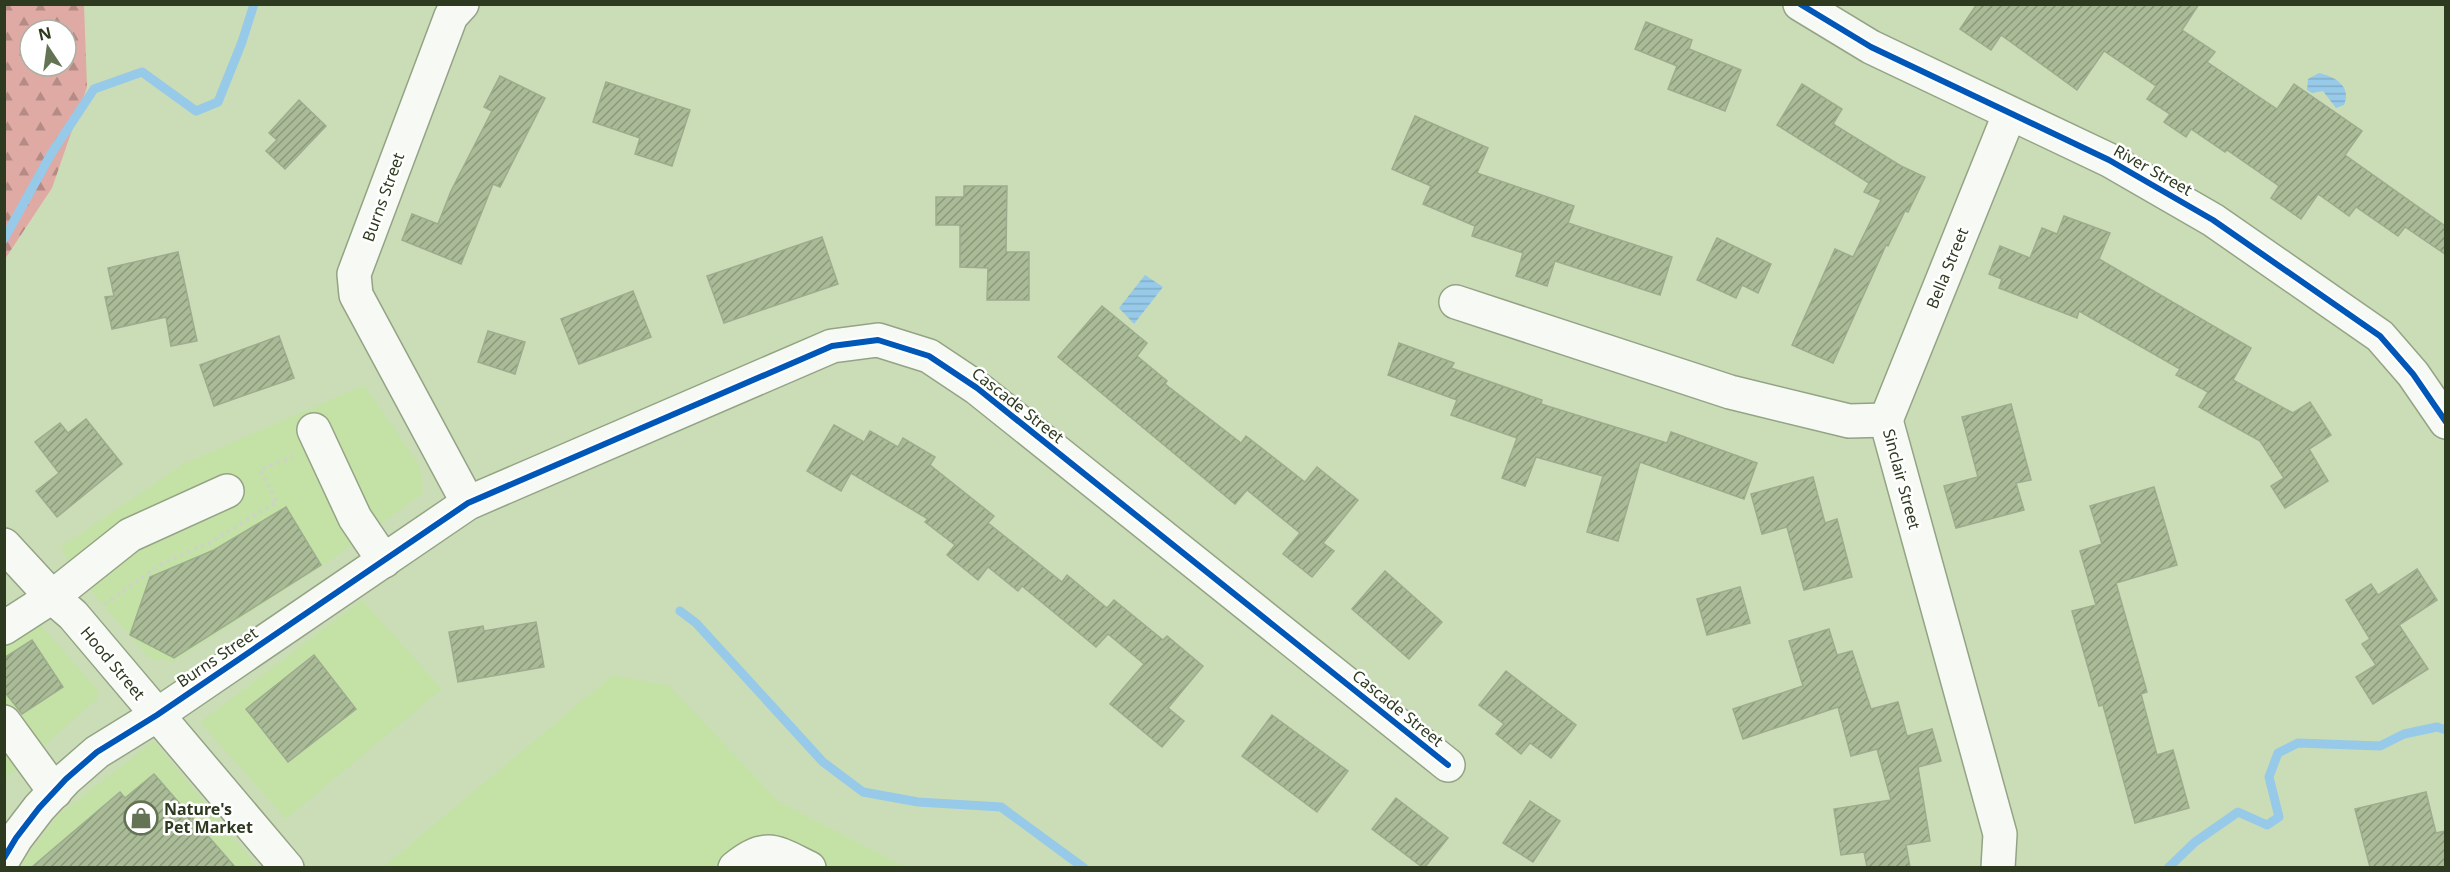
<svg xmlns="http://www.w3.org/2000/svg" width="2450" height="872" font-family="'Noto Sans',sans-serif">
<defs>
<pattern id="forest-firs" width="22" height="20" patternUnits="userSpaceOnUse" patternTransform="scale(1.5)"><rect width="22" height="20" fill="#dfaaa4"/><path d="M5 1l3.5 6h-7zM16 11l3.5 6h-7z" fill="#b58b85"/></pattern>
<pattern id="water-rules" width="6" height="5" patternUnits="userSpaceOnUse" patternTransform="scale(1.5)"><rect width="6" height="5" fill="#97c9e9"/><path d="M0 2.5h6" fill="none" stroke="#82adc7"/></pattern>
<pattern id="building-hatch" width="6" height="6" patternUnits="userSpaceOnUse" patternTransform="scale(1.5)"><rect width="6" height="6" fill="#aabb97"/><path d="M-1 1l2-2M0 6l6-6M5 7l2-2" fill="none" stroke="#8b997b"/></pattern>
</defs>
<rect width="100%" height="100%" fill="#caddb7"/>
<!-- built -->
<g fill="#c4e1a6">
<polygon points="364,385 420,466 423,493 322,566 173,662 149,658 73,570 61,547 183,464"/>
<polygon points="362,600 442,689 286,819 200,722"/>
<polygon points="21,603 97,689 98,698 5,779 5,615"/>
<polygon points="613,675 669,686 778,801 905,867 382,868"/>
<polygon points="154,741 257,867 18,868 57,816"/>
</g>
<!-- forest -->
<path fill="url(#forest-firs)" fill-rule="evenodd" d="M5 4 84 5 87 87 52 188 5 259ZM30 30H66V66H30Z"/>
<!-- water -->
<g fill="url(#water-rules)">
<path d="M2319 73C2335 77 2352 86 2344 105L2336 108 2323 91 2312 93 2307 90 2308 79Z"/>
<polygon points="1145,275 1163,287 1134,324 1119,308"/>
</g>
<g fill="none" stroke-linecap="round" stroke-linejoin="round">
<!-- stream -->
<g stroke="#97c9e9" stroke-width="9">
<polyline points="4,239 51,154 94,89 142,72 196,111 218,102 242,42 254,4"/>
<polyline points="680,611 696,623 823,762 863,792 918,802 1001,807 1084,868"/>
<polyline points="2168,868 2195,842 2238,812 2267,825 2279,817 2269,777 2278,753 2298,743 2380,746 2404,734 2437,727 2446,730"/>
</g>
</g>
<!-- building -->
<g fill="url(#building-hatch)" stroke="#9dac8e" stroke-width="1.5">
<polygon points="1977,4 2199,4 2182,30 2215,52 2207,62 2277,109 2294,84 2362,131 2345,155 2445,226 2445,254 2405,227 2398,236 2356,207 2349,216 2318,194 2301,219 2271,198 2279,186 2227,150 2225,152 2191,129 2186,137 2164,122 2170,114 2147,99 2156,86 2104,51 2077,90 2001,35 1991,50 1960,29"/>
<polygon points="1646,22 1692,40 1689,49 1741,70 1725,111 1668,89 1677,66 1635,49"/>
<polygon points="500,76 545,98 500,187 493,184 461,264 402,240 412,214 438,224 451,191 492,111 484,107"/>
<polygon points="606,82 690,110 672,166 635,154 640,138 593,122"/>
<polygon points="1802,84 1842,109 1833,124 1901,166 1925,177 1908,212 1905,211 1888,246 1886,245 1833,363 1792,345 1835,249 1853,257 1881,200 1864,192 1869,183 1777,125"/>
<polygon points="299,100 326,126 285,169 266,151 277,140 269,133"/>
<polygon points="1415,116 1488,148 1477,173 1574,206 1568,223 1672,257 1660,295 1555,261 1547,286 1516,276 1523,253 1472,236 1475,226 1423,204 1431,186 1392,169"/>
<polygon points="964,186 1007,186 1006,252 1029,252 1029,300 987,300 988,268 960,267 960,225 936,225 936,197 964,197"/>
<polygon points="2064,216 2110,233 2099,259 2251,348 2233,380 2293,413 2310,402 2331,435 2309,449 2328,481 2285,508 2271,486 2284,478 2260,441 2199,407 2208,392 2176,375 2180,369 2079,311 2077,318 1999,288 2002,279 1989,274 2000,246 2030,258 2042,228 2057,234"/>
<polygon points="822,237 838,284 724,323 707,276"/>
<polygon points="1717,238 1771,264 1758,293 1742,285 1736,298 1697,280"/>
<polygon points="178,252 197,341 171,346 166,317 112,329 105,297 114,296 108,268"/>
<polygon points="633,291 651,337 579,364 561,319"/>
<polygon points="1102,306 1147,343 1137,356 1167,381 1165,384 1241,443 1246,436 1305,482 1317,467 1358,500 1323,543 1334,551 1312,577 1283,554 1300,533 1247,490 1235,504 1058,357"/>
<polygon points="488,331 525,342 515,374 478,362"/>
<polygon points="279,336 294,378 214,406 200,365"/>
<polygon points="1399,343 1454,363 1451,368 1542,400 1541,404 1667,443 1671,432 1757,463 1744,499 1640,462 1618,541 1587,532 1603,476 1536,457 1525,486 1502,478 1517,438 1451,415 1457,400 1388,375"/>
<polygon points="2011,404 2031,480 2016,483 2024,510 1956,528 1944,486 1978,477 1962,417"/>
<polygon points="86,419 122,464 57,517 36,491 59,473 35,442 60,423 68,433"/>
<polygon points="834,425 864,442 870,431 898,447 903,438 935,457 930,465 994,516 988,523 1062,582 1067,575 1107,608 1114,600 1163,640 1167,636 1203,666 1168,708 1184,721 1162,747 1110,704 1144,664 1108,634 1096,647 1022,586 1018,591 988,567 978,580 947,555 955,545 925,522 928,519 851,473 841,491 807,471"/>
<polygon points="1813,477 1825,523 1837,519 1852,577 1804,590 1787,527 1762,534 1751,494"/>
<polygon points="2154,487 2177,565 2116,583 2147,692 2141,694 2157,755 2173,750 2189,808 2135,823 2103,705 2099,706 2072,611 2096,605 2080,551 2102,544 2090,506"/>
<polygon points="286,507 321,565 174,658 130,635 150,577 214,550"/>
<polygon points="2417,569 2437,600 2399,625 2428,669 2373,704 2356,677 2376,665 2362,644 2370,639 2346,600 2371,584 2378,595"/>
<polygon points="1385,571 1442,622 1409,659 1352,609"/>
<polygon points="1740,587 1750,623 1707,635 1697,599"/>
<polygon points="536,622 544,667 458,682 449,632 483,626 484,631"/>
<polygon points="1829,629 1837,655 1852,651 1871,709 1898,702 1907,736 1932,729 1941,761 1918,767 1930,841 1906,845 1910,867 1867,867 1864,852 1841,855 1834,809 1891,800 1877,749 1851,756 1838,707 1743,739 1733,709 1803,686 1789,641"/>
<polygon points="32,640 63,687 22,714 4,691 4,658"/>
<polygon points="314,655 356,709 288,762 246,709"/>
<polygon points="1506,671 1576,725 1551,758 1530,743 1521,754 1496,734 1504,724 1479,705"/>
<polygon points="1272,715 1348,771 1317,812 1242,756"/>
<polygon points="154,774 235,867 32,867 120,792 125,798"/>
<polygon points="2426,792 2436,833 2445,831 2445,867 2370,867 2355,809"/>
<polygon points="1396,798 1448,838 1425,867 1422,867 1372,829"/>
<polygon points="1530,801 1560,821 1533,862 1503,843"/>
</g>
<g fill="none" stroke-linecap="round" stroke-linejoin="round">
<defs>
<g id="minor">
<polyline points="462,4 451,16 354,274 356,295 468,503"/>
<polyline points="1800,4 1871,47 2109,160 2213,220 2380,336 2413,374 2446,422"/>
<polyline points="1456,302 1730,392 1849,421 1886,420"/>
<polyline points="1886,420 2000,834 1998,868"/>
<polyline points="1886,420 2009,115"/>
<polyline points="314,430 355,518 384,561"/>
<polyline points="4,545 52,597 73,615 287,868"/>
<polyline points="4,628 52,597 130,535 227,491"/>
<polyline points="4,722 55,792"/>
<polyline points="4,858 16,838 39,808 66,779 97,752 157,715 468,503 832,346 878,340 929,356 977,388 1448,765"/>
<path d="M735 868C766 842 776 852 809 868"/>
</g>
</defs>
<!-- minor casing -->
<use href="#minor" stroke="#94a385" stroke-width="36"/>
<!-- path -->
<polyline stroke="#cdd3c7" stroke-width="4" stroke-dasharray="3 4.5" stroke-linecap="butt" points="105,604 163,563 209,543 277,502 260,470 293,456"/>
<!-- minor -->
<use href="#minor" stroke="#f7faf4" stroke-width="33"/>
<defs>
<g id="cycleway">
<polyline points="1800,4 1871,47 2109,160 2213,220 2380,336 2413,374 2446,422"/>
<polyline points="4,858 16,838 39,808 66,779 97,752 157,715 468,503 832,346 878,340 929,356 977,388 1448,765"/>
</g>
</defs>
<!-- cycleway casing -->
<use href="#cycleway" stroke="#fff" stroke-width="10"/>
<!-- cycleway -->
<use href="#cycleway" stroke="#0057b8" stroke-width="6"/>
</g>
<!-- icons -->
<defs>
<symbol id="shop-ring" viewBox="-11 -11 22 22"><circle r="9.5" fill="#fff" stroke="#647354" stroke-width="1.5"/><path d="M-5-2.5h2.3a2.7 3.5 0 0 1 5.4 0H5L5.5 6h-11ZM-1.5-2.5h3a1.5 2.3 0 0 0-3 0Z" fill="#647354"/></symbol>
</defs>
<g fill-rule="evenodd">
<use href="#shop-ring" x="122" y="799" width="38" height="38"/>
</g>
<g text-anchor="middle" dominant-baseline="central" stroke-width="5" stroke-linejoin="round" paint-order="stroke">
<!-- street labels -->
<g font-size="16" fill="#2d3a1f" stroke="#fff">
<text transform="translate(2153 170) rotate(29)">River Street</text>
<text transform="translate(383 197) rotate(-70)">Burns Street</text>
<text transform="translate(1947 268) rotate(-68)">Bella Street</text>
<text transform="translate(1018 405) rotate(38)">Cascade Street</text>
<text transform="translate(1902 479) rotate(75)">Sinclair Street</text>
<text transform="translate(217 657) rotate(-34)">Burns Street</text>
<text transform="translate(113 663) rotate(50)">Hood Street</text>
<text transform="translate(1398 708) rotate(39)">Cascade Street</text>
</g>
<!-- poi labels -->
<g font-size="16" font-weight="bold" fill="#2d3a1f" stroke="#fff" text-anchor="start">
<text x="164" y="809">Nature's<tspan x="164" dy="18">Pet Market</tspan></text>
</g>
</g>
<!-- border -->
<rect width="2450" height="872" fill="none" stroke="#2d3a1f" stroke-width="12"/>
<!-- north arrow -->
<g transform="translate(48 48) rotate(347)"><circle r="28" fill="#ffffff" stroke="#abb0a5" stroke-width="1.5"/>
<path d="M0-4.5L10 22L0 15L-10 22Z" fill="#647354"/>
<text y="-9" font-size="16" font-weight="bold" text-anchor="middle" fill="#2d3a1f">N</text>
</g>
</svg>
